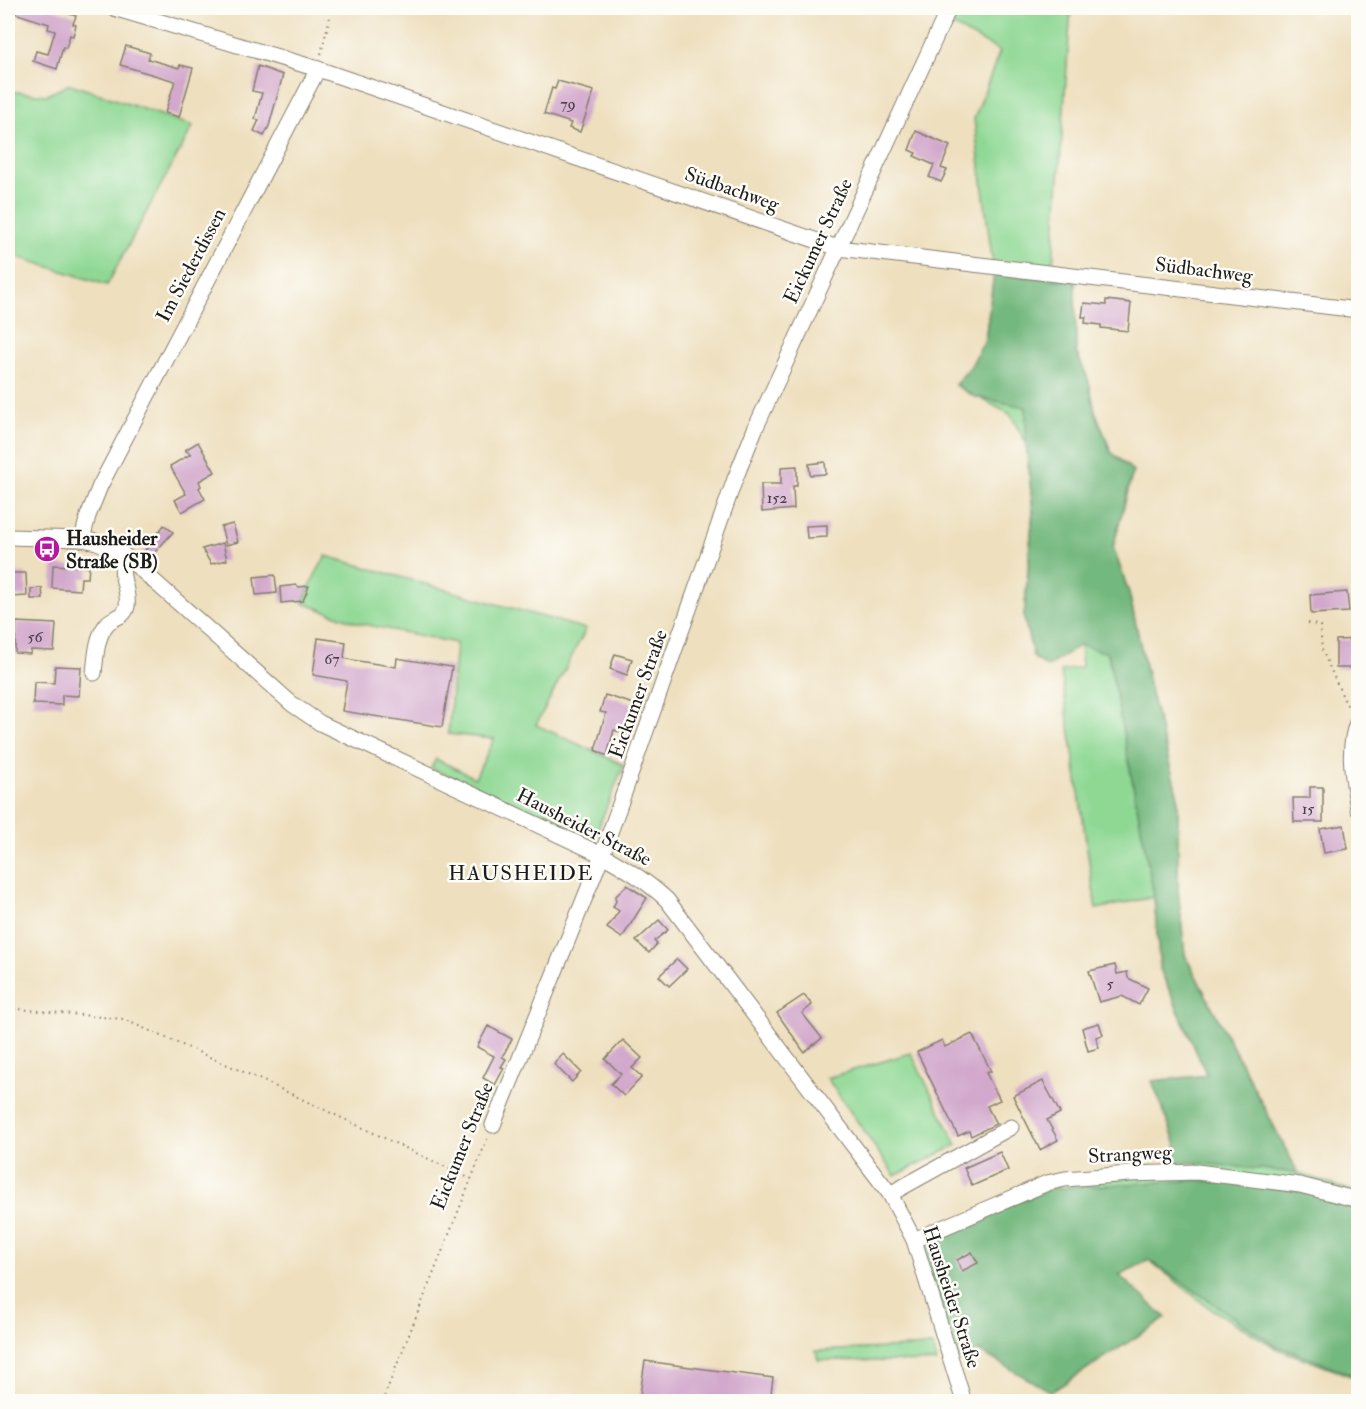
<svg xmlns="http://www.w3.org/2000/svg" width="1366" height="1409" font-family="'IM FELL Double Pica',serif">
<rect width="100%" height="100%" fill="#fdfcf7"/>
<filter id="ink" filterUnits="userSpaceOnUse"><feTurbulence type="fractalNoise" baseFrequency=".0167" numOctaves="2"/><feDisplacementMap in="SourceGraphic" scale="12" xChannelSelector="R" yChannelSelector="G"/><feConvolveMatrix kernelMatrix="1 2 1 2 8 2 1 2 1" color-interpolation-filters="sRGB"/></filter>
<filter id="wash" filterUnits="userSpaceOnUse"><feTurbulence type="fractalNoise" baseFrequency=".008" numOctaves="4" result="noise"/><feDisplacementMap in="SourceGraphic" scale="24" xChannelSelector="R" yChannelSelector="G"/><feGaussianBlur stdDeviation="1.35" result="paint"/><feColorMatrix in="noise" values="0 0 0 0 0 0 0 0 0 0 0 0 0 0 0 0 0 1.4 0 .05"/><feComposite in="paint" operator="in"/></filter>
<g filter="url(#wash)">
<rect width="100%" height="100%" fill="#eedfbe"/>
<!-- green -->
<g fill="#8fd894" stroke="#567a58" stroke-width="1.5">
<polygon points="955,8 1071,8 1053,264 1075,281 1076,352 1088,379 1095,411 1111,452 1133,471 1113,547 1129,593 1151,694 1178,797 1178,890 1185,955 1298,1173 1358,1193 1358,1379 1278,1349 1208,1307 1149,1260 1118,1275 1062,1225 1069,1181 1197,1172 1207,1076 1160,969 1154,897 1096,909 1061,671 1082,667 1080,645 1047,651 1024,618 1033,511 1026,443 1010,414 955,385 971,366 985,340 994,274 974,119 1000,51 948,23"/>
<polygon points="70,84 193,126 107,285 8,254 8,91 47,95"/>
<polygon points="326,556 586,629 536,725 624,765 593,840 431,768 436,759 475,778 494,739 448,734 456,643 358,623 303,603 315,575"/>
<polygon points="911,1053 957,1145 895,1176 827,1078"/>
<polygon points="933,1346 937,1362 818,1360 816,1351"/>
</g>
<!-- forest -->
<g fill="#73b87e" stroke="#486a4d" stroke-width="1.5">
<polygon points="994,274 1075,281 1076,352 1088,379 1095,411 1111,452 1133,471 1113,547 1129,593 1151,694 1178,797 1178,890 1185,955 1298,1173 1198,1163 1172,1163 1177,1147 1152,1081 1207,1075 1160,969 1154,896 1108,653 1080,645 1047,667 1033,657 1024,618 1033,511 1026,443 1026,407 975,397 955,385 971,366 985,340"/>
<polygon points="1198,1180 1300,1191 1358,1204 1358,1377 1275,1345 1149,1260 1119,1275 1166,1318 1051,1392 979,1351 956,1360 918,1243 1052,1188"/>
</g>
<g id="blocks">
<!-- building -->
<g fill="#d2a8cc">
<polygon points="8,8 51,8 76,16 73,24 76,25 73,36 70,35 66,48 63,47 57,69 33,61 36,51 48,54 55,31 48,29 49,24 8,11"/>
<polygon points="126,46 150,53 148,59 179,68 180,65 193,68 179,117 165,113 175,81 120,65"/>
<polygon points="258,66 283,75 269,126 264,136 254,131 259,120 255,119 262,93 252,91"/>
<polygon points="558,81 594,91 580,132 569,128 571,123 544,114 552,88 555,89"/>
<polygon points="916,131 950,146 941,168 947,170 941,182 929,177 934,165 914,156 916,153 909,150"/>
<polygon points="1106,300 1131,303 1128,331 1101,328 1101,325 1085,323 1086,317 1082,317 1084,303 1106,305"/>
<polygon points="198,442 215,472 199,481 201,486 199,488 205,499 182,512 175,500 186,494 170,466 191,454 185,450"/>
<polygon points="825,462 826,474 810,475 809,464"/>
<polygon points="797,466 797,486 793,486 794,509 762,512 761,484 781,484 781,467"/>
<polygon points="233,524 238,542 226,545 221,527"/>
<polygon points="164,525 173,532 147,561 141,556"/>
<polygon points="827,525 827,537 807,538 806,526"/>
<polygon points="223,543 227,560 211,564 202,549"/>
<polygon points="53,565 89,567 88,578 81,578 80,590 52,588"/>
<polygon points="9,573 26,573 27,596 10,597"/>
<polygon points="275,575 277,593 256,595 254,577"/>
<polygon points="297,585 298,587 309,586 303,601 281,603 280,587"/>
<polygon points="42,588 43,599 31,599 31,589"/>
<polygon points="1347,592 1349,612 1311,614 1310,595"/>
<polygon points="16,622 56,624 54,651 31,650 30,654 15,653"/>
<polygon points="318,638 346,642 344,658 352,660 396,667 397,658 452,667 442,727 342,711 347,681 313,675"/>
<polygon points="1359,639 1359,668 1336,668 1336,640"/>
<polygon points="615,654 632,659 627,675 610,669"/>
<polygon points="55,666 81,667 79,696 62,695 62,705 33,704 34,682 54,683"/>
<polygon points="605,695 637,705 628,734 614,730 607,756 595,750 606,713 600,712"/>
<polygon points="1310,787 1323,787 1323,822 1294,822 1293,798 1310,798"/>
<polygon points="1344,825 1348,849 1324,853 1320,829"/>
<polygon points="627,885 647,898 622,938 607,928 619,911 613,907 616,901 615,897"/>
<polygon points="659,920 668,930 654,941 657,944 649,953 636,941"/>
<polygon points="677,959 687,969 669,986 659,976"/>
<polygon points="1115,965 1117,974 1127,972 1128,978 1148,988 1139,1005 1122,996 1099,1002 1089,971"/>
<polygon points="804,995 812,1005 802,1013 822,1038 804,1052 777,1013"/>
<polygon points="1099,1023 1103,1035 1096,1037 1099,1048 1088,1051 1082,1028"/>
<polygon points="488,1026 512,1039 502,1057 506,1059 501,1067 504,1068 495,1085 483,1078 494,1056 477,1047"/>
<polygon points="972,1034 991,1071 986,1073 1000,1100 987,1106 996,1124 971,1136 969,1131 958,1136 917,1052 942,1040 945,1047"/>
<polygon points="623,1040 642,1058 632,1068 642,1077 624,1096 611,1084 621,1074 605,1059"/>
<polygon points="563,1054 581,1072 572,1082 554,1064"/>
<polygon points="1043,1081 1060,1113 1047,1120 1058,1140 1040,1150 1013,1096"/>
<polygon points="1000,1152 1008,1170 972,1186 964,1168"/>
<polygon points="972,1252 978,1263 962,1271 957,1260"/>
<polygon points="645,1361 773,1378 770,1401 639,1401"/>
</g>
</g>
</g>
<g filter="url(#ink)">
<use href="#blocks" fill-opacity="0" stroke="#857e6d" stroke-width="1.5"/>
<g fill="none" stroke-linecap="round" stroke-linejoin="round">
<defs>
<g id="minor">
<polyline points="114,8 318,69 838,248 1358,310"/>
<path d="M8 537 82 539 97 542 118 551 137 566 292 704 320 723 602 855C626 868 647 881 667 900L890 1194 914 1240 964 1402"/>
<polyline points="82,539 88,516 100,486 318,69"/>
<path d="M94 673C96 657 96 637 107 624 113 616 124 619 127 606 130 589 117 577 125 556"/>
<path d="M1358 720C1346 750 1353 778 1358 809"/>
<polyline points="493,1125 602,855 735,479 755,429 949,8"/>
<polyline points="890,1194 1011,1127"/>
<polyline points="914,1240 1047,1183 1065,1179 1129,1174 1197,1172 1300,1185 1358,1200"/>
</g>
</defs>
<!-- minor casing -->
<use href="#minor" stroke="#857e6d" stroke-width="17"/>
<!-- path -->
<g stroke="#857e6d" stroke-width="2" stroke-dasharray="1.5 4.5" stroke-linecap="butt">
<polyline points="321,54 332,8"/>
<polyline points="1308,623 1320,626 1322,650 1346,704 1352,709"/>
<polyline points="8,1008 123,1019 255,1077 471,1179"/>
<polyline points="382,1402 488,1137"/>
</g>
<!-- minor -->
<use href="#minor" stroke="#fff" stroke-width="15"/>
</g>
</g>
<!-- icons -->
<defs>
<symbol id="bus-disc" viewBox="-11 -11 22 22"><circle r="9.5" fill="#b5179e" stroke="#fdfcf7"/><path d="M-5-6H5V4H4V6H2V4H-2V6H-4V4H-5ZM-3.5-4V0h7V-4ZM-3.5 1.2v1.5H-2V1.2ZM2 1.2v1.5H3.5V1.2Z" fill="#fff"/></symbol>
</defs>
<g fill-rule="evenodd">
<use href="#bus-disc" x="32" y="534" width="30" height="30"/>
</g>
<g text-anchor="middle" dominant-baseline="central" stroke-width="5" stroke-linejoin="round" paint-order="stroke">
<!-- number labels -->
<g font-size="16" fill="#4a3f48">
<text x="568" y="104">79</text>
<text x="777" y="498">152</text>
<text x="35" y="637">56</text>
<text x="332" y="659">67</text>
<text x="1308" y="809">15</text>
<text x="1110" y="984">5</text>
</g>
<!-- street labels -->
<g font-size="20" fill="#1c1c1c" stroke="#fdfcf7">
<text transform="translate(732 189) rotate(19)">Südbachweg</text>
<text transform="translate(818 241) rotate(-65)">Eickumer Straße</text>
<text transform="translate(191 265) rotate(-62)">Im Siederdissen</text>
<text transform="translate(1204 270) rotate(7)">Südbachweg</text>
<text transform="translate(638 694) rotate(-70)">Eickumer Straße</text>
<text transform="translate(584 827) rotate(27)">Hausheider Straße</text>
<text transform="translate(462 1146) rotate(-68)">Eickumer Straße</text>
<text transform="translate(1130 1154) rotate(-3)">Strangweg</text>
<text transform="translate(952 1297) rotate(72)">Hausheider Straße</text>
</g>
<!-- poi labels -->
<g font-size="20" font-weight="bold" fill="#1c1c1c" stroke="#fdfcf7" text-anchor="start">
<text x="66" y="538">Hausheider<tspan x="66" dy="23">Straße (SB)</tspan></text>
</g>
<!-- neighbourhood labels -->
<g font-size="21" letter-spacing="1.5" fill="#1c1c1c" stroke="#fdfcf7">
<text x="521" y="873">HAUSHEIDE</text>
</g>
</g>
<!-- margin -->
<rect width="1366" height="1409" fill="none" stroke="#fdfcf7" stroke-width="30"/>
</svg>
